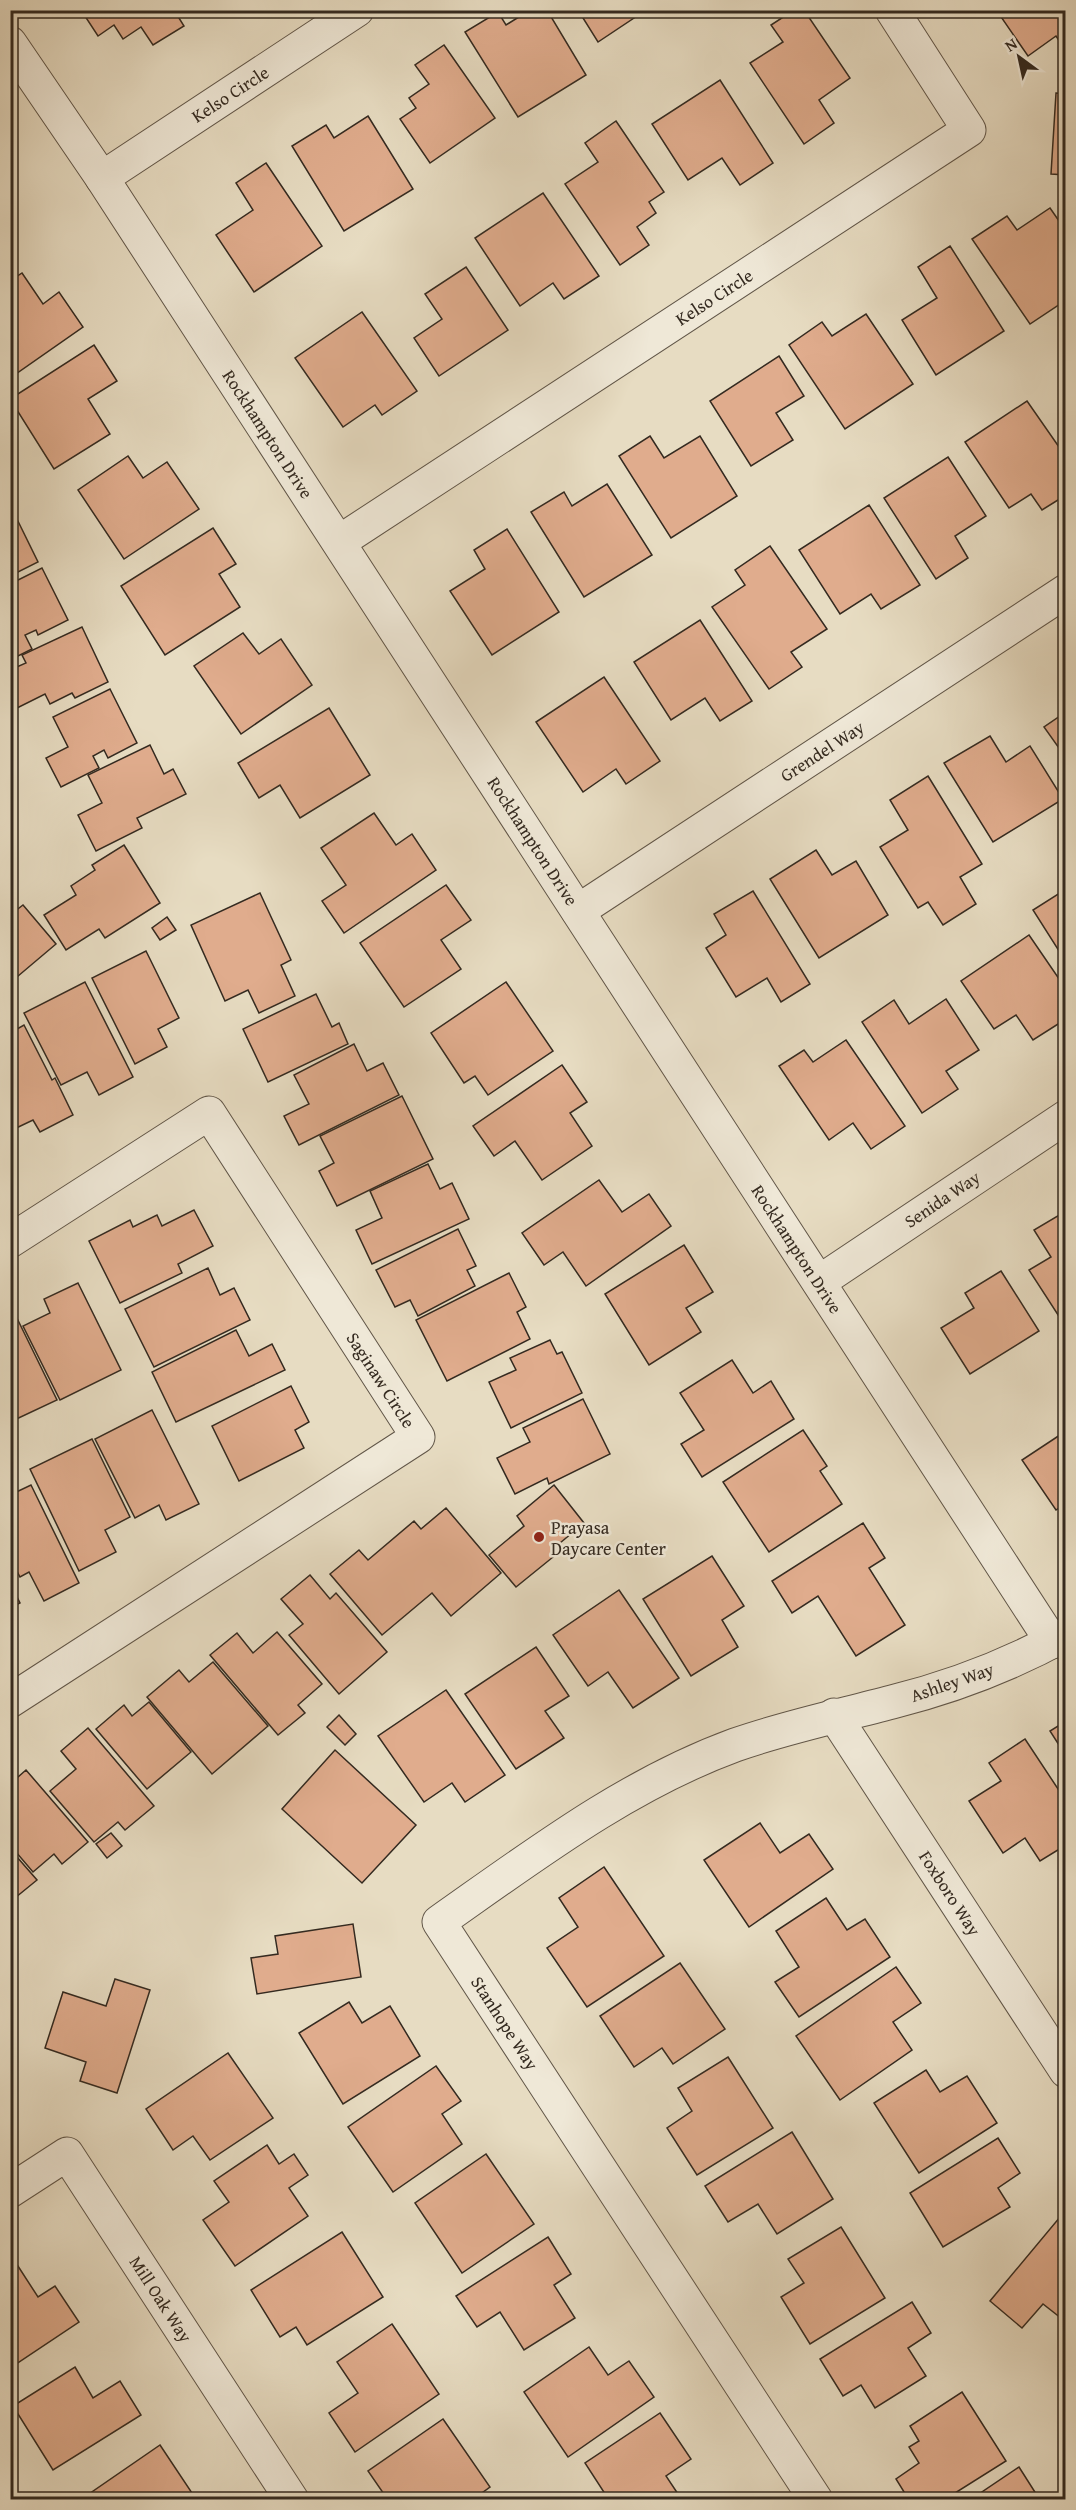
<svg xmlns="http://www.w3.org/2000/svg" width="1076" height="2510" font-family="'Gentium Book Plus',serif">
<rect width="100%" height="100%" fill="#e7dcc2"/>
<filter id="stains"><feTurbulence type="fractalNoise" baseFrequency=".00333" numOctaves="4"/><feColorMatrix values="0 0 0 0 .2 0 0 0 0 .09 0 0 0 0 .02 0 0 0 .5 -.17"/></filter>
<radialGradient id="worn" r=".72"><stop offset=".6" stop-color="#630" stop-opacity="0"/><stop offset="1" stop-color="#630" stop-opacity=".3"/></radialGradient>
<!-- building -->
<g fill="#e0ac8d" stroke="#342a20" stroke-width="1.5">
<polygon points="81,10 174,10 184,26 153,45 141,27 123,39 114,25 98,36"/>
<polygon points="530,10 547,10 586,75 518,117 465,32 498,12 506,25"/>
<polygon points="578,10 634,10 637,16 598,42"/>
<polygon points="794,10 804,10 850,78 819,100 834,123 804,144 750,63 783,42 771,25"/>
<polygon points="1066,10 1066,51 1056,36 1028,56 997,11"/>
<polygon points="444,45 495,118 430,163 400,119 416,108 409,98 429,84 415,65"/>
<polygon points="720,80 773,163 740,185 722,158 688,180 652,124"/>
<polygon points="1056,93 1066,94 1066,175 1051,174"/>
<polygon points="368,116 413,189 344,231 292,146 326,125 334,138"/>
<polygon points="616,121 664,192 649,202 656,213 637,227 649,245 620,265 565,184 598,162 585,143"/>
<polygon points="266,163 322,246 254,292 216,235 253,210 236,183"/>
<polygon points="543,193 599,276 564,299 553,283 520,306 475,238"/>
<polygon points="1050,208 1066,231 1066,300 1030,324 972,239 1007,216 1017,230"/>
<polygon points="950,246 1004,331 936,375 902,320 937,298 918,267"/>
<polygon points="466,267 508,330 439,376 414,338 442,319 425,294"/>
<polygon points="22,273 43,304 59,292 83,327 10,378 10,281"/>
<polygon points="362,312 417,391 382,415 375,405 343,427 295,358"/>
<polygon points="866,314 913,384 845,429 789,345 822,322 832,336"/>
<polygon points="94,345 117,381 88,399 110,434 54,469 10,399"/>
<polygon points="779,356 804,396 776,413 793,440 751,466 710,401"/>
<polygon points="1027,401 1066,457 1066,495 1042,510 1031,494 1009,508 965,442"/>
<polygon points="650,436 664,458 700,436 737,496 671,538 619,456"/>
<polygon points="128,456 143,478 167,462 199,509 124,559 78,490"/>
<polygon points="948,457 986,516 955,536 968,558 936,579 884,498"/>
<polygon points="607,484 652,555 584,597 531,512 564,492 572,506"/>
<polygon points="869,505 920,585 881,609 871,594 840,614 799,550"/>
<polygon points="12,509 38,562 10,576 10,510"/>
<polygon points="213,528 236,564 219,574 240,607 165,655 121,586"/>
<polygon points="507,529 559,612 492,655 450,591 485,569 474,550"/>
<polygon points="770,546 827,629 791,652 802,667 769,689 712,607 745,585 735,570"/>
<polygon points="42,568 68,620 38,635 36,630 25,635 32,649 10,660 10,584"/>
<polygon points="700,620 752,701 720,721 705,698 671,720 634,662"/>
<polygon points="82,627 108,682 75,698 72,693 50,704 45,694 11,711 10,670 26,663 22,655"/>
<polygon points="243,633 259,654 281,639 312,685 241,734 194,666"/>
<polygon points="604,677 660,761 626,784 616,769 583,792 536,722"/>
<polygon points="110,689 137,743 108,758 104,750 93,756 99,768 61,787 46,758 68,747 53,717"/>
<polygon points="329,708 370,775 300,818 280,785 259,798 238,763"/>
<polygon points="1066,712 1066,758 1044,727"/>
<polygon points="990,736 1006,762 1030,746 1063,799 993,842 944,763"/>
<polygon points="150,745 164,774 173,769 186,794 137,818 142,828 96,851 78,815 102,803 88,775"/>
<polygon points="928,776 982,864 960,877 976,904 943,925 928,902 918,908 880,847 908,830 890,800"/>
<polygon points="374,813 396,845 412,834 436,870 344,933 322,901 346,885 321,848"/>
<polygon points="124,845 160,903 105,938 99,929 66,950 44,915 76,895 71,886 95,870 92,865"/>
<polygon points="816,850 832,875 856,861 888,915 819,958 770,879"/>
<polygon points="446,885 471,920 441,940 461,969 404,1007 360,943"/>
<polygon points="1066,889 1066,962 1033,910"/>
<polygon points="753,891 810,984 781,1002 767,978 736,997 706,948 726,935 714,914"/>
<polygon points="260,893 291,960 281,965 295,996 259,1013 248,990 225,1001 191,925"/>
<polygon points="23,905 56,944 11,982 10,915"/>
<polygon points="167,917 176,930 160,940 152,928"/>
<polygon points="1029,935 1066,989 1066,1019 1033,1040 1016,1015 994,1029 961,981"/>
<polygon points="146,951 179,1018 158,1029 167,1047 135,1064 92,978"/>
<polygon points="85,982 133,1077 99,1095 87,1072 61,1085 24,1013"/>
<polygon points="506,982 553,1051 488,1095 475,1076 464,1083 431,1033"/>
<polygon points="316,994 332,1027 339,1023 348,1044 268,1082 243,1029"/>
<polygon points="946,999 979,1050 946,1071 958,1089 922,1113 862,1022 894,1000 909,1024"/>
<polygon points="24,1025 52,1080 55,1078 73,1115 40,1132 33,1120 10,1131 10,1033"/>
<polygon points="846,1040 905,1126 871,1149 853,1123 829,1140 779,1066 804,1050 813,1062"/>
<polygon points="354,1044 367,1071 383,1063 399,1095 299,1145 284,1116 309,1104 294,1075"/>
<polygon points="562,1065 587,1102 570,1113 592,1146 542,1180 515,1141 494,1156 473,1126"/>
<polygon points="402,1096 433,1159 337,1206 319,1171 334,1163 320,1136"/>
<polygon points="428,1164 440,1189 452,1183 469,1219 372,1264 356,1230 382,1218 370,1191"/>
<polygon points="599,1180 622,1212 649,1194 671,1226 586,1286 563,1252 544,1265 522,1233"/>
<polygon points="194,1210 213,1246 178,1264 182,1273 120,1303 89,1241 130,1220 133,1227 157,1215 162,1226"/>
<polygon points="1066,1211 1066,1319 1062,1321 1029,1270 1051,1257 1034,1230"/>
<polygon points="458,1229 476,1266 467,1270 475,1286 418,1316 410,1300 395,1307 376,1270"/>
<polygon points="684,1245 713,1292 686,1308 701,1332 649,1365 605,1294"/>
<polygon points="208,1268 220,1295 234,1288 250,1320 154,1367 125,1309"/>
<polygon points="1001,1271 1039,1331 970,1374 941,1328 974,1308 965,1293"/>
<polygon points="509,1273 526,1307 517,1312 530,1339 447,1381 416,1320"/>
<polygon points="78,1283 121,1370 60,1400 23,1326 50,1313 44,1299"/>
<polygon points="11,1306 57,1400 10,1422 10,1306"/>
<polygon points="236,1330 249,1356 272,1344 285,1370 176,1422 152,1372"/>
<polygon points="550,1340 557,1354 562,1352 582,1393 511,1428 489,1382 516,1370 510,1358"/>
<polygon points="732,1360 753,1393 771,1381 794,1419 702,1477 681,1444 704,1430 680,1393"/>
<polygon points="291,1386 309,1422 295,1430 304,1448 239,1481 212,1426"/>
<polygon points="583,1399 610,1454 549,1484 547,1478 515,1494 497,1458 530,1442 523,1428"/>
<polygon points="152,1410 199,1504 166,1520 159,1505 135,1518 95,1439"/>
<polygon points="803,1430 827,1466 820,1471 842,1504 769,1552 723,1482"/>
<polygon points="1066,1431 1066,1503 1056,1510 1022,1460"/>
<polygon points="92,1439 130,1517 105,1530 116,1552 79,1571 30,1469"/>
<polygon points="31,1485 79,1583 44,1601 29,1572 20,1577 10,1558 10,1495"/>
<polygon points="554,1485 584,1523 554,1548 558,1553 516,1587 489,1555 524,1526 517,1516"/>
<polygon points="446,1508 501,1573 451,1616 432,1593 382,1635 330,1574 359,1550 368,1560 414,1521 421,1529"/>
<polygon points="863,1523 885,1558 869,1568 905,1625 856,1656 818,1596 792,1613 772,1581"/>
<polygon points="712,1556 744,1606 722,1620 738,1647 691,1676 643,1599"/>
<polygon points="310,1575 330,1599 336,1593 387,1652 339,1694 289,1635 303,1624 281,1599"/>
<polygon points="10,1583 20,1603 10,1608"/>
<polygon points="619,1590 679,1678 633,1708 608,1672 588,1686 553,1635"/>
<polygon points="277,1632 322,1684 298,1705 305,1713 278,1735 210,1655 237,1633 253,1653"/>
<polygon points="536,1647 569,1696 545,1711 564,1738 516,1769 465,1694"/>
<polygon points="213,1662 268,1726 212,1774 147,1697 179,1670 189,1682"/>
<polygon points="446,1690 505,1775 465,1802 452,1783 424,1802 378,1736"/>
<polygon points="149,1702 191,1752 147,1789 96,1729 124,1705 132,1716"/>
<polygon points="339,1715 356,1734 345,1745 327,1727"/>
<polygon points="1066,1721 1066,1756 1050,1731"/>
<polygon points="88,1728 154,1806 125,1830 118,1822 94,1842 50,1791 76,1769 61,1751"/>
<polygon points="1025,1739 1066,1801 1066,1845 1040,1861 1025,1838 1003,1853 969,1801 1001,1781 989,1763"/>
<polygon points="335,1750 416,1825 362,1883 282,1809"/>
<polygon points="26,1770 88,1842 62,1864 54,1854 33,1872 10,1845 10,1784"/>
<polygon points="760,1823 780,1853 809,1834 833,1869 749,1927 704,1860"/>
<polygon points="111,1833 122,1846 107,1858 96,1844"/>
<polygon points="10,1849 37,1880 10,1902"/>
<polygon points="604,1867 664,1956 587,2007 547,1948 578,1927 559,1898"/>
<polygon points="826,1898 847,1930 865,1919 890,1957 799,2017 775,1982 799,1967 776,1931"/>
<polygon points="353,1924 361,1977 257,1994 251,1958 278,1954 275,1936"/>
<polygon points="680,1963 725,2029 673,2064 662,2048 634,2067 600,2016"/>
<polygon points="896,1967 921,2003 893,2022 912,2050 840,2100 796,2036"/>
<polygon points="115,1979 150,1990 117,2093 80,2081 86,2062 45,2048 63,1992 106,2006"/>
<polygon points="349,2002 362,2023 390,2006 420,2056 343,2104 299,2033"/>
<polygon points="228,2053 273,2118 210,2160 193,2136 173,2150 146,2109"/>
<polygon points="728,2057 773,2128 697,2175 667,2128 692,2111 678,2088"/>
<polygon points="436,2066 461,2101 442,2114 462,2144 393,2192 348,2127"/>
<polygon points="926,2070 940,2092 967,2076 997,2123 919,2173 874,2103"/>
<polygon points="792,2132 833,2199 777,2234 758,2204 728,2222 705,2186"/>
<polygon points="998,2138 1020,2173 998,2188 1010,2207 943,2247 910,2193"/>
<polygon points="267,2145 279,2164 294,2154 308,2175 289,2188 308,2216 235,2266 203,2220 229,2202 214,2181"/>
<polygon points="486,2154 534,2224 462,2273 415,2203"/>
<polygon points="1060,2217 1066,2222 1066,2322 1043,2304 1022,2328 990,2301"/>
<polygon points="841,2227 885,2298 810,2344 781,2297 804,2283 788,2259"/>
<polygon points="342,2232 383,2297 307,2345 296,2327 280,2337 251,2290"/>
<polygon points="548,2237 571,2274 554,2285 575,2318 524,2350 500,2312 477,2327 456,2296"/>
<polygon points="16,2263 38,2297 55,2286 79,2322 10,2368 10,2267"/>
<polygon points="912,2302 931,2333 908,2348 926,2376 875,2408 861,2385 843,2396 820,2359"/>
<polygon points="392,2324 439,2394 355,2452 329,2413 358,2393 337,2362"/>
<polygon points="589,2347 608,2375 629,2361 654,2397 568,2457 524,2392"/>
<polygon points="75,2367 93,2398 120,2381 141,2415 53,2470 13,2406"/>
<polygon points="962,2392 1006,2461 944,2500 909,2500 896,2479 919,2463 909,2447 919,2441 910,2426"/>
<polygon points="660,2413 691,2459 666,2476 680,2497 677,2500 609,2500 585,2463"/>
<polygon points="443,2419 490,2487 472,2500 388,2500 368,2471"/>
<polygon points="160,2445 192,2493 182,2500 88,2500 86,2496"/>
<polygon points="1019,2467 1040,2500 970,2500"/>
</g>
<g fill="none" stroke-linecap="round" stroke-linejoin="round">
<defs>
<g id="minor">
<polyline points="10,43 102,178 1052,1642"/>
<polyline points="102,178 357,10"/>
<polyline points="339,542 969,130 892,10"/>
<polyline points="578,911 1066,591"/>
<polyline points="10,1241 209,1113 418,1437 10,1701"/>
<polyline points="819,1282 1066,1117"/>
<polyline points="834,1715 1066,2071"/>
<polyline points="10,2191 67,2154 292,2500"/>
<path d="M816 2500 439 1922C533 1856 626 1785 735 1745 786 1727 839 1716 892 1702 952 1687 1012 1664 1066 1634"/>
</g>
</defs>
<!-- minor casing -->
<use href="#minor" stroke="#615648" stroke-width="35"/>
<!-- minor -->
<use href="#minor" stroke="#efe8d7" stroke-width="33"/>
</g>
<!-- markers -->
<circle fill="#8f2418" stroke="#efe8d7" stroke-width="2" cx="539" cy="1537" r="6"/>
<g text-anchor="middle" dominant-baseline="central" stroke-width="5" stroke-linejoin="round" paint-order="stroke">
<!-- street labels -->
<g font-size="18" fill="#342a20" stroke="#efe8d7">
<text transform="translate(230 94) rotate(-33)">Kelso Circle</text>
<text transform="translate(714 297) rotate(-33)">Kelso Circle</text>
<text transform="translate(268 434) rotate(57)">Rockhampton Drive</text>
<text transform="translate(822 751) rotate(-33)">Grendel Way</text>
<text transform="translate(533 841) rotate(57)">Rockhampton Drive</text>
<text transform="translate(942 1199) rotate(-34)">Senida Way</text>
<text transform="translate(797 1249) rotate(57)">Rockhampton Drive</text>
<text transform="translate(381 1380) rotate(57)">Saginaw Circle</text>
<text transform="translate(952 1682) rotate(-19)">Ashley Way</text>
<text transform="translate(950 1893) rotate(57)">Foxboro Way</text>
<text transform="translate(505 2023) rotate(57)">Stanhope Way</text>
<text transform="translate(161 2299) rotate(57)">Mill Oak Way</text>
</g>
<!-- poi labels -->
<g font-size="18" fill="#342a20" stroke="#efe8d7" text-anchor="start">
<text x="551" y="1527">Prayasa<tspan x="551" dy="21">Daycare Center</tspan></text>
</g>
</g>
<!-- margin -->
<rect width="1076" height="2510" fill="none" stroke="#e7dcc2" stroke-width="36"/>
<rect x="12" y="12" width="1052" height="2486" fill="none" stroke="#342a20" stroke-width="3"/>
<rect x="18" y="18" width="1040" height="2474" fill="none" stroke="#342a20" stroke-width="1.5"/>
<!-- north arrow -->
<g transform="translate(1019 57) rotate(327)" stroke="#efe8d7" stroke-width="4.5" paint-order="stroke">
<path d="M0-4.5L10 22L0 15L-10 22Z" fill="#342a20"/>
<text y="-9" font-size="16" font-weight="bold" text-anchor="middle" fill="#342a20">N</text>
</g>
<rect width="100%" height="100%" filter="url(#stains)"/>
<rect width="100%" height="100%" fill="url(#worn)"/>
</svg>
